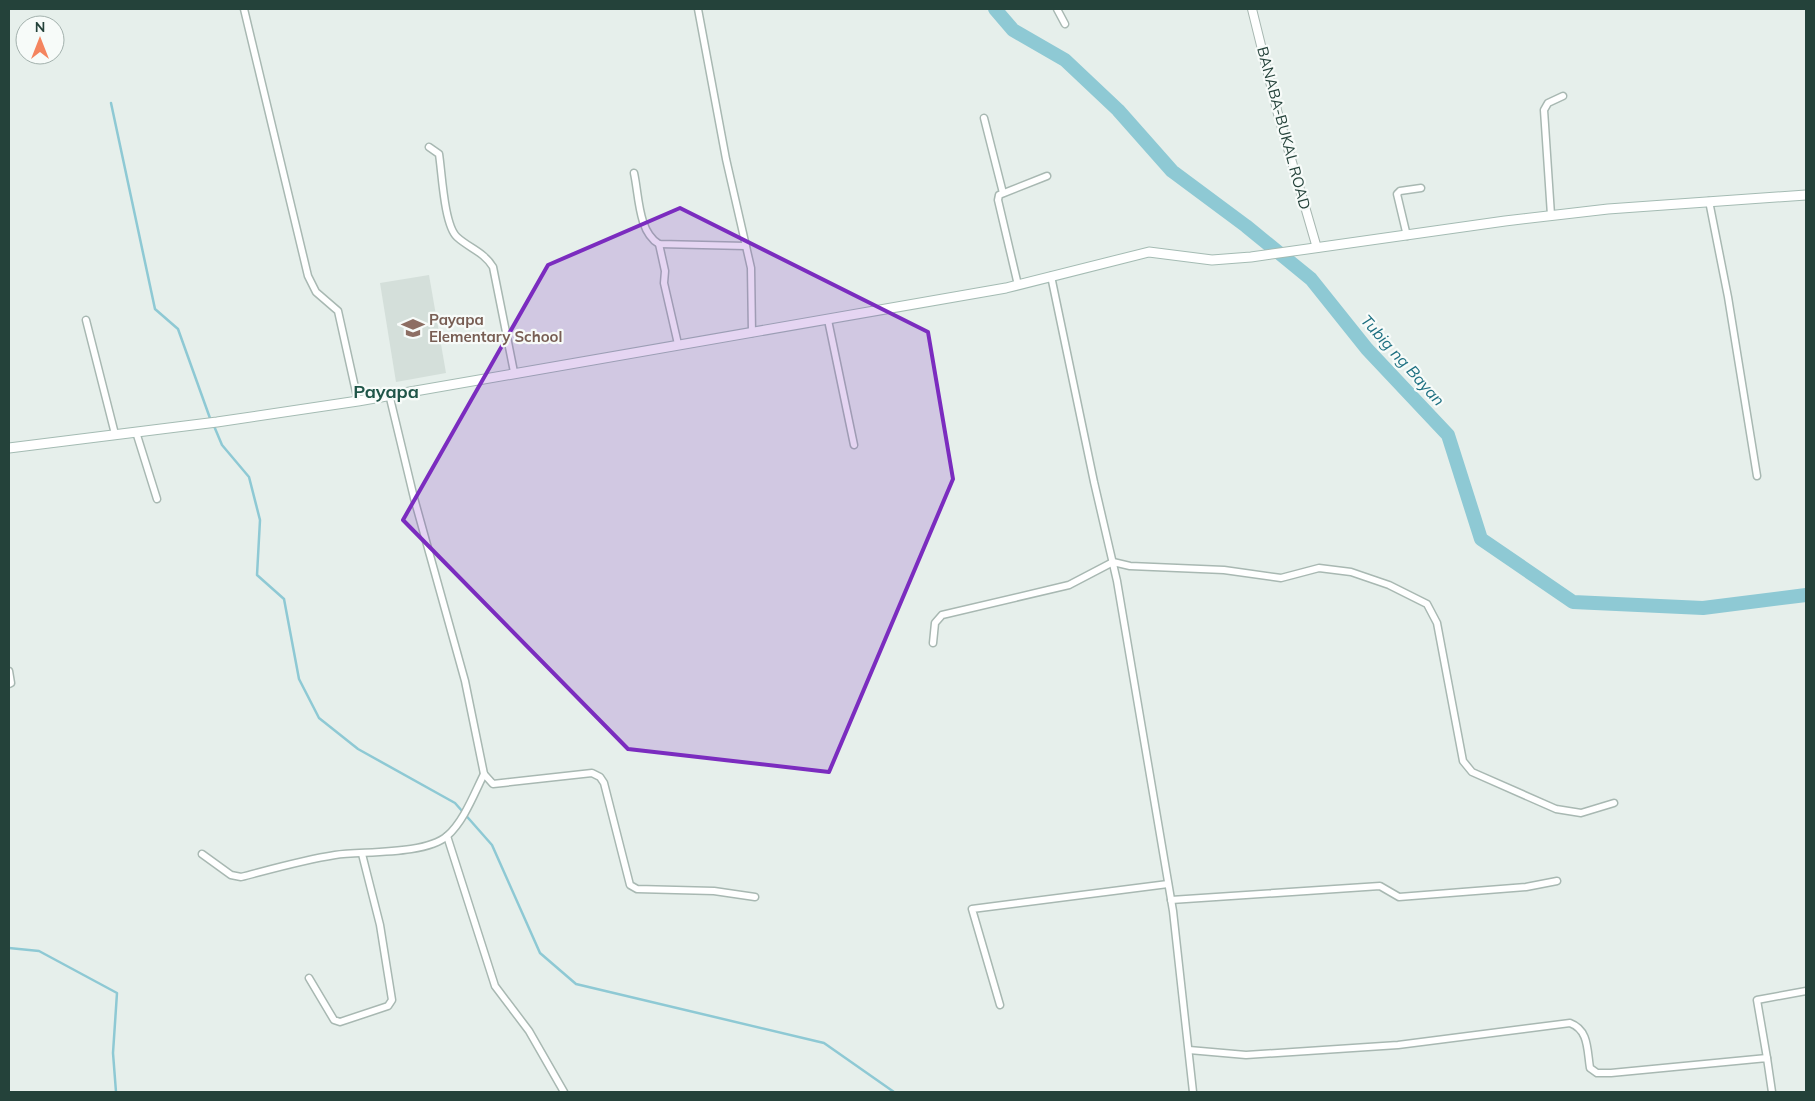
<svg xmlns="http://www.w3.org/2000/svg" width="1815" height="1101" font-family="Mulish,sans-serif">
<rect width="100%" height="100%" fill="#e6efeb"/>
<!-- built -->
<polygon fill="#d4dfda" points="429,275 446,373 396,382 380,283"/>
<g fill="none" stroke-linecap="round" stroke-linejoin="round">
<!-- stream -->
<g stroke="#8ec9d4" stroke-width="2.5">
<polyline points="111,103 155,309 178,329 211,421"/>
<polyline points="214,426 222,445 249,477 260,520 257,575 284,599 299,679 319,718 358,749 455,803 492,845 540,953 576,984 824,1043 894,1092"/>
<polyline points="9,948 39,951 117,993 113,1053 116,1092"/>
</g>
<!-- river -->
<polyline stroke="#8ec9d4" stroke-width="14" points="995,9 1013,30 1065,60 1118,110 1172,171 1246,226 1311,279 1367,349 1448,435 1481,539 1573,602 1703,608 1806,595"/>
<defs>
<g id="minor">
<polyline points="244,9 308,276 316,292 338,311 358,401"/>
<polyline points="698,9 726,159 751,268 752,333"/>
<polyline points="1057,9 1065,24"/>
<polyline points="984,118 1003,193"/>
<path d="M429 147 439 154C442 173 444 225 457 237 469 248 484 252 493 267L514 372"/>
<path d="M634 173C639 195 638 232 659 244L746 246"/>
<polyline points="1709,201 1728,297 1757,476"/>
<polyline points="1551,215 1544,110 1548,103 1563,96"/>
<polyline points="1407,236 1397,194 1400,191 1421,188"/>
<polyline points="659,244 665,271 664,283 678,344"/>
<polyline points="1051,276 1094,482 1117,581 1173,911 1193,1092"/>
<polyline points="1018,285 998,200 999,195 1047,176"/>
<polyline points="86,320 115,434"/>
<polyline points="828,320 854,445"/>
<polyline points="389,394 414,498 465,681 484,774 493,784 592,773 600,777 604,783 630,885 637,889 714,891 755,897"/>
<polyline points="136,432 157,499"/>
<polyline points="933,643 935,623 942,615 1069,585 1113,562 1130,566 1224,570 1281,578 1319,568 1351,572 1389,585 1427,604 1437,623 1463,761 1472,772 1556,809 1581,813 1614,803"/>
<polyline points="9,671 11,683 9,684"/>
<polyline points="447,836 495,986 529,1031 564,1092"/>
<path d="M202 854 231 875 241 877C272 869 303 860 335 855 363 851 425 855 447 836 464 821 474 794 484 774"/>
<polyline points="1171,900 1380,886 1399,897 1526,887 1557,881"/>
<polyline points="309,978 334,1020 340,1022 388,1006 392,1000 380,925 362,854"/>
<polyline points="1000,1005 972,909 1168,884"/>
<path d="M1189 1050 1246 1055 1398 1045 1570 1023C1589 1030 1587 1050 1590 1068L1597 1073H1611L1767 1058 1772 1092"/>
<polyline points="1767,1058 1757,1000 1806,991"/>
</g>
<polyline id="tertiary" points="1252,9 1278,114 1317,248"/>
<polyline id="secondary" points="9,448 217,422 358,401 1006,288 1149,252 1212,260 1251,257 1505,221 1608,209 1806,195"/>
</defs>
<!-- minor casing -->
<use href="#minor" stroke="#a8b8b2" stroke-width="9"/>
<!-- tertiary casing -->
<use href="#tertiary" stroke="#a8b8b2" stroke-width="10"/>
<!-- secondary casing -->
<use href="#secondary" stroke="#a4bbb3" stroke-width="11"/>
<!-- minor -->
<use href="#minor" stroke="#fff" stroke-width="6"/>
<!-- tertiary -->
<use href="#tertiary" stroke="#fff" stroke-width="8"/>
<!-- secondary -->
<use href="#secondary" stroke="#fff" stroke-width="9"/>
</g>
<!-- marked area -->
<path fill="#7b2cbf" fill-opacity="0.2" stroke="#7b2cbf" stroke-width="4" stroke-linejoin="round" d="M680 208 928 332 953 479 829 772 628 749 403 520 548 265Z"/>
<!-- icons -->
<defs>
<symbol id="school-bare" viewBox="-9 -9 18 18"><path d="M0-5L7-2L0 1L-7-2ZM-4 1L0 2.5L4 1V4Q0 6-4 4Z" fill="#8d6e63" stroke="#f7fbf9" stroke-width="2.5" paint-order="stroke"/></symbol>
</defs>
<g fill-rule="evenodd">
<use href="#school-bare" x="397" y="312" width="32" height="32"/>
</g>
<g text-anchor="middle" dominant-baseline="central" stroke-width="4.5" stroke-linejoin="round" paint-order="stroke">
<!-- street labels -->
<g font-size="15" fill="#24423a" stroke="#f7fbf9">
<text transform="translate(1284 128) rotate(75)">BANABA-BUKAL ROAD</text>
</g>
<!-- education labels -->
<g font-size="15" font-weight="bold" fill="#785e54" stroke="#f7fbf9" text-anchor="start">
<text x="429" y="319">Payapa<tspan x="429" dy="17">Elementary School</tspan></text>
</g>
<!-- water labels -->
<g font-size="16" font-style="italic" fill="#1c6f80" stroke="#f7fbf9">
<text transform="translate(1403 360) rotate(48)">Tubig ng Bayan</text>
</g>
<!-- quarter labels -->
<g font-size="18" font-weight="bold" fill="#1f5548" stroke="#f7fbf9">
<text x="386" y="391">Payapa</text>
</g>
</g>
<!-- border -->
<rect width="1815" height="1101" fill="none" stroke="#24423a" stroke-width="20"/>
<!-- north arrow -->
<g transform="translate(40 40)"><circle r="24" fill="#f7fbf9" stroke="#a3b1ad"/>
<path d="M0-4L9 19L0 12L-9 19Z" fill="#f4845f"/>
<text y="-8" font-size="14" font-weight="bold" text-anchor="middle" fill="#24423a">N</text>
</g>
</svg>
